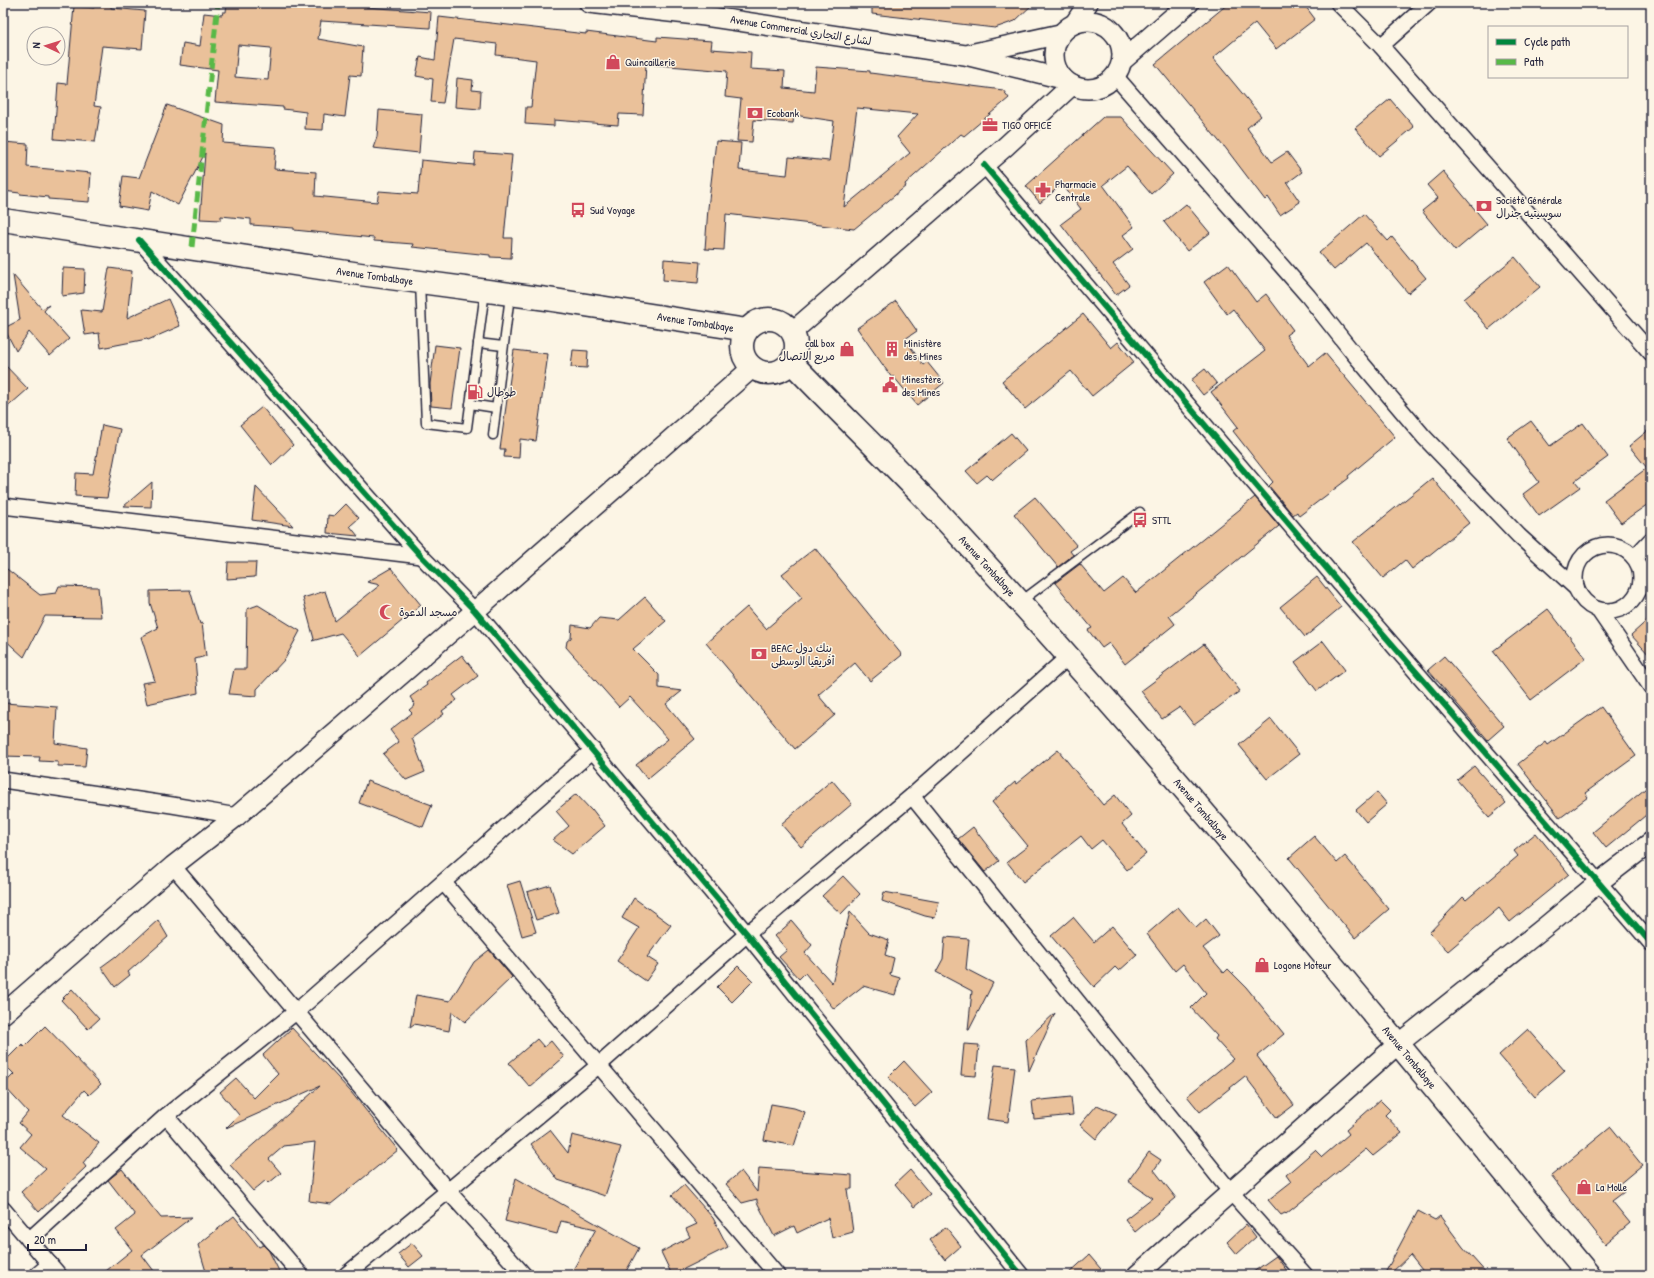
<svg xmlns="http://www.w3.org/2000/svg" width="1654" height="1278" font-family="'Patrick Hand','Playpen Sans Arabic',sans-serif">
<rect width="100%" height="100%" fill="#fcf5e5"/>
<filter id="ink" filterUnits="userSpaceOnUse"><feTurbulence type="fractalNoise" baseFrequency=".025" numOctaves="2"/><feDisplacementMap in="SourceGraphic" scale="8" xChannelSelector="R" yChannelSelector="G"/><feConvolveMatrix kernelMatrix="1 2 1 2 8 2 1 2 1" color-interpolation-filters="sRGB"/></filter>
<g filter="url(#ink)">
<!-- building -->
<g fill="#eac19a" stroke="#22223b" fill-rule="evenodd">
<polygon points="95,3 111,3 111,8 145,11 142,49 102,46 94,106 101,107 95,142 54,139 58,83 67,84 74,6 94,8"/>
<path d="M227 3H355L366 4V7L431 12 430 28 321 21 318 39 363 47 361 76 350 75 345 117 324 114 323 130 305 129 306 112 283 109V107L215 102 218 70 180 65 183 43 200 46 204 13 222 15 223 12H226ZM238 45 271 48 268 80 235 77Z"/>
<polygon points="872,3 1034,3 1015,21 995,28 872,14"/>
<polygon points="1229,3 1303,3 1315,19 1276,49 1255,23 1213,58 1261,116 1247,128 1272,162 1287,152 1302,172 1287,183 1300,202 1280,215 1268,197 1265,200 1224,146 1223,146 1155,64"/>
<path d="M439 17 586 34V32L657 41V37L712 41 711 49 751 52 750 69 785 71 784 88 814 91 816 67 870 71V73L1003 90 1009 98 964 136 961 134 905 184 906 186 854 229 726 214 724 250 705 249 708 208 716 141 741 143 739 170 787 175 789 157 829 161 834 121 794 115 793 123 754 120 752 142 737 141 741 99 725 97 727 71 646 64 643 115 619 114 618 125 554 120V126L525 124 526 107H531L536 60 496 55 497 44 454 39 443 103 431 102 433 79 416 76 420 57 435 60ZM857 108 918 114 897 137 910 153 844 207Z"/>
<polygon points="457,78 473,80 472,90 481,91 480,109 455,107"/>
<polygon points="1390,99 1414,127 1379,156 1355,128"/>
<polygon points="167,105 224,125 223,143 276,147 274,169 316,172 315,196 377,202 379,191 418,194 421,160 474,165 475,152 512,155 504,238 512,238 511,258 490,257 490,255 412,247 413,244 374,241 374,238 294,230 294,228 251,225 251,219 221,216 221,220 200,219 205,153 178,205 152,191 148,211 119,206 123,176 139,178"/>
<polygon points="379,110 422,114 419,153 373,148 377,137"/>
<polygon points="1103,117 1121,117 1173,174 1151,194 1127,166 1103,185 1134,227 1123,235 1133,249 1113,264 1129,285 1116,295 1061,224 1081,209 1062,184 1040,203 1026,186"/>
<polygon points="3,142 28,144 27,167 91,173 89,202 48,199 48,197 20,194 20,193 3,191"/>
<polygon points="1443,171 1487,224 1455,251 1422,211 1438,198 1427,185"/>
<polygon points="1186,204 1210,233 1187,251 1164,222"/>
<polygon points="1364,214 1388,241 1392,237 1426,278 1408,293 1366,243 1334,270 1319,253"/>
<polygon points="1515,257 1540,287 1489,329 1464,299"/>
<polygon points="664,259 700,262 698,283 663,280"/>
<polygon points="1228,264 1256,302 1266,294 1293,330 1286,335 1309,366 1325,353 1395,437 1348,476 1349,478 1299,516 1297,512 1293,515 1269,486 1273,482 1233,431 1238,427 1211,392 1265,351 1233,309 1227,314 1204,282"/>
<polygon points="63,268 85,269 84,293 62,296"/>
<polygon points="109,268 132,271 127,318 168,299 180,326 148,340 147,339 101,348 99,333 85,335 81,310 102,312"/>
<polygon points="13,275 42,309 49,305 44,311 69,339 50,356 29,332 16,351 4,328 20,320"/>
<polygon points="896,301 917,331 905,339 923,365 927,362 944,383 917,405 893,376 892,378 857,328"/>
<polygon points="1083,314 1111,348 1118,342 1134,362 1092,396 1071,371 1025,409 1002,381"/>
<polygon points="435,345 460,348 452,408 431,406 430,384"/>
<polygon points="514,350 548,354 536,441 520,439 519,458 504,457 505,449 500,449"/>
<polygon points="573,350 588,351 587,368 571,367"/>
<polygon points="3,363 28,389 3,411"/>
<polygon points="1205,369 1217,384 1203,395 1191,380"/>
<polygon points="262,407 293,445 272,465 240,425"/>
<polygon points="1531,421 1550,446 1583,423 1608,457 1575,481 1580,487 1539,516 1523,494 1539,482 1507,438"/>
<polygon points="102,425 120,429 107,498 75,496 76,473 93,474"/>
<polygon points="1651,428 1651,502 1621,523 1604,500 1647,468 1629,446"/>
<polygon points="1011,433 1026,451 992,480 987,475 977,483 966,471"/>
<polygon points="1432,478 1469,523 1412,569 1405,560 1383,578 1353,542"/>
<polygon points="152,482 151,507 124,506"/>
<polygon points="256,487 293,526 252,520"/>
<polygon points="1035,497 1077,546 1070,551 1073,555 1058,567 1014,514"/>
<polygon points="1255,497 1279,526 1169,616 1175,624 1125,664 1109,643 1102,648 1088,630 1092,628 1055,583 1080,564 1104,593 1123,578 1136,593"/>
<polygon points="346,504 359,518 350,526 358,536 327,533 328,515 334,516"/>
<polygon points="815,548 902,655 870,681 855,663 818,695 835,715 795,749 706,643 747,607 766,629 802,598 782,574"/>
<polygon points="228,562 256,562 255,577 227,579"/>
<polygon points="3,566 40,595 56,593 59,586 98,587 101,617 45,616 24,657 3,638"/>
<polygon points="391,568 421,605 360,656 341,633 312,641 314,639 303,598 325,591 335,621 380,585 367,582"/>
<polygon points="1317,577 1341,607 1305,637 1280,607"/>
<polygon points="190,590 200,624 202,623 206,656 195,659 198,693 147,704 142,683 155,681 141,637 158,628 150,603 150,591"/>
<polygon points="645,597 666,621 633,649 659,675 659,688 682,691 666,704 695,739 647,779 636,765 668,739 630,697 619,707 566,647 567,641 571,638 572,625 590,628 599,618 619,620"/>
<polygon points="258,605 300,631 285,659 257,689 257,696 229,694 234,669 246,669 247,609"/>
<polygon points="1548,609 1586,658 1531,700 1493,651"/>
<polygon points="1651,617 1651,657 1631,635"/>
<polygon points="1323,641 1345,670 1317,691 1295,662"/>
<polygon points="1204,644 1240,691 1194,725 1180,707 1162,719 1141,691"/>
<polygon points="462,655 478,676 453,695 457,700 442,711 444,714 412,738 425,772 406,780 383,754 399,742 390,730 412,713 409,710 415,705 410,697 427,685 426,683"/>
<polygon points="1444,656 1504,726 1488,740 1428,670"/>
<polygon points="5,703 57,707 55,743 87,748 85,767 58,766 58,762 39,761 40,757 3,756"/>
<polygon points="1601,707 1636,756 1585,793 1588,797 1560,818 1518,764 1546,742 1548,745"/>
<polygon points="1271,719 1299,754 1267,779 1239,745"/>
<polygon points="1058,750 1103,805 1115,795 1131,816 1122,824 1146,854 1127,870 1102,840 1091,849 1081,836 1023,882 1007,862 1028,846 992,802 1015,782 1016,784"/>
<polygon points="1474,766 1506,803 1489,817 1457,780"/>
<polygon points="832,780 852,804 801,847 781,824"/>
<polygon points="367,781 432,805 423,827 359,803"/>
<polygon points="1651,784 1651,811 1606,848 1593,832"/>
<polygon points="1377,792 1387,804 1366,822 1356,810"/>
<polygon points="576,794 591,810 592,809 605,826 572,854 553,840 569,826 556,811"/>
<polygon points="973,827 999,861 985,872 958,839"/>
<polygon points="1536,833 1569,874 1510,922 1499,908 1448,951 1429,933 1463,897 1466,900 1518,856 1514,851"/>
<polygon points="1314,836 1337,863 1345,856 1389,909 1355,938 1289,858"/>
<polygon points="843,876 860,894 841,914 822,896"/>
<polygon points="520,881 536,932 522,936 507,885"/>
<polygon points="550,885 559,913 536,920 527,892"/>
<polygon points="884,892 939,902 935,918 925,916 882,901"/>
<polygon points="634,898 671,925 647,957 658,964 646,981 617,961 639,928 622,918"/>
<polygon points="1178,907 1196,928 1206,919 1219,936 1203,948 1224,973 1228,969 1246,987 1284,1034 1257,1056 1294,1105 1277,1118 1245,1076 1200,1112 1187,1096 1233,1059 1215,1039 1217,1036 1191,1008 1206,993 1183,964 1175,971 1147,934"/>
<polygon points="850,912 869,933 889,940 885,955 894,958 890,975 900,978 895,995 863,986 834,1009 805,973 799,979 779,957 787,950 775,936 792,921 812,945 805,953 832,983"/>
<polygon points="1073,917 1094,942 1112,926 1137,955 1119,971 1115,967 1094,987 1051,936"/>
<polygon points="158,920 168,937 128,972 130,975 115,987 101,967 116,956 117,957"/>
<polygon points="945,937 969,939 966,969 993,983 969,1030 968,1030 972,991 936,972 943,959"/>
<polygon points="489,950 512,977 465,1022 452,1012 449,1031 414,1024 410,1027 416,995 450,1001 474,962"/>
<polygon points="738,966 753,981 732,1002 717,987"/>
<polygon points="72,989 99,1019 88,1029 61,1000"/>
<polygon points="1055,1013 1029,1071 1026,1040"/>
<polygon points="45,1026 101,1084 89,1095 84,1090 63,1115 99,1143 83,1163 86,1167 39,1212 21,1192 46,1169 20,1147 31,1134 19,1123 28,1112 3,1085 14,1074 3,1063 22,1044 24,1047"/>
<polygon points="292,1028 351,1092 398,1150 331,1204 309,1201 315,1142 284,1146 269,1159 281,1173 269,1183 266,1180 253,1191 230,1165 320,1086 226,1128 239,1115 220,1092 236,1078 254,1098 278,1074 263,1055"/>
<polygon points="1528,1029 1565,1071 1535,1097 1499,1055"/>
<polygon points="537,1039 544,1047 551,1041 564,1057 530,1087 509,1063"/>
<polygon points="964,1044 979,1045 976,1076 961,1075"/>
<polygon points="904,1061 932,1092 915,1107 888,1077"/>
<polygon points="995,1065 1015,1067 1008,1122 987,1119"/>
<polygon points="1071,1097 1073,1115 1034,1119 1032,1101"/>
<polygon points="1380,1100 1390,1110 1385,1115 1402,1133 1373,1156 1366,1149 1286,1214 1285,1213 1281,1215 1268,1200 1291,1182 1286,1175 1315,1150 1322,1157 1349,1134 1346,1130"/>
<polygon points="771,1104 794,1108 805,1112 794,1146 764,1140"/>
<polygon points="1097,1105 1117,1114 1096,1139 1080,1125"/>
<polygon points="1611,1127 1642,1165 1618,1185 1624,1192 1612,1201 1630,1223 1605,1244 1551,1176"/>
<polygon points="550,1130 568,1153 572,1135 621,1147 605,1196 558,1180 531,1144"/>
<polygon points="1149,1152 1161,1160 1154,1170 1176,1198 1135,1232 1125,1219 1152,1198 1128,1181"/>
<polygon points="759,1168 852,1175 852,1189 847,1189 853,1232 832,1238 828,1218 797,1233 794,1226 774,1236 757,1202 757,1199 742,1203 726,1184 741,1171 757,1192"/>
<polygon points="122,1169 161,1218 192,1217 142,1255 157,1275 101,1275 132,1250 116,1230 135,1215 108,1180"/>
<polygon points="910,1170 930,1194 914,1207 895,1184"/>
<polygon points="516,1178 639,1248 624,1275 570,1275 596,1229 561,1221 557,1234 505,1221"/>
<polygon points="684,1185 713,1218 728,1247 672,1275 661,1252 690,1237 686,1229 697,1224 672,1195"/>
<polygon points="1418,1211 1435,1220 1440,1216 1463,1247 1488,1275 1426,1275 1410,1255 1389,1275 1384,1275"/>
<polygon points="234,1216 259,1247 263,1245 269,1251 281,1275 207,1275 198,1245"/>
<polygon points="1246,1224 1256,1237 1237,1254 1227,1242"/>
<polygon points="946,1227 961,1246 945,1260 930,1240"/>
<polygon points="412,1243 423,1256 409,1267 398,1254"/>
<polygon points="1089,1255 1106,1275 1067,1275"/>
<polygon points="1276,1256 1290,1275 1249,1275"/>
</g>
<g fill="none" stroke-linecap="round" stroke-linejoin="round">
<defs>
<g id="service">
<polyline points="420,283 426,423 467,428 485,291"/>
<polyline points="478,343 503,346"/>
<polyline points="470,404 496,408"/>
<polyline points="493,435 510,295"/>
<polyline points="1020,602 1140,512"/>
</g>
<g id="minor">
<polyline points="1338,3 1381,46 1651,353"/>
<polyline points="1381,46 1429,3"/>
<polyline points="1115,76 1308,296 1354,354 1424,437 1519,536 1576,588"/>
<polyline points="984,165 1346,591 1651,943"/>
<polyline points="139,240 421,556 475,611 747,934 1021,1275"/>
<polyline points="3,506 421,556"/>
<circle cx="1608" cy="578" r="33"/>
<polyline points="1635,557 1651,540"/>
<polyline points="1599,611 1651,687"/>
<polyline points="3,780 172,805 237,816"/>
<polyline points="912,796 1230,1191 1305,1275"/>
<polyline points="173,866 448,1191 524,1275"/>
<polyline points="444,883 777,1275"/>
<polyline points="166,1116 301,1275"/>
<polyline points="3,1209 59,1275"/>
<polyline points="29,1240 166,1116 297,1011 593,750"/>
<polyline points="37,1275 50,1264"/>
<polyline points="346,1275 448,1191 599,1065 747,934 912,796 1069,656"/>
</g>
<g id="tertiary">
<polyline points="589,3 705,16 965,55 1063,79"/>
<circle cx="1088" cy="55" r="34"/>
<polyline points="1075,23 1088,3"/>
<polyline points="970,54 1060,34"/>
<polyline points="1122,61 1189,3"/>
<polyline points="792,332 1006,146 1072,85"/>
<polyline points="3,1014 173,866 237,816 475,611 752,368"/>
<polyline points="1137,1275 1398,1044 1546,926 1599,882 1651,842"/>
</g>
<g id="secondary">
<path id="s1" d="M3 220 360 274 547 299 747 330"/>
<circle cx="769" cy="346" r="27"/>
<path id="s2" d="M791 362C839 412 889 460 936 510 1164 756 1376 1017 1589 1275"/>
</g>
</defs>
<!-- service casing -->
<use href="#service" stroke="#22223b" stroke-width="11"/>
<!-- minor casing -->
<use href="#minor" stroke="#22223b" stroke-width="18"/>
<!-- tertiary casing -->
<use href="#tertiary" stroke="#22223b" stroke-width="22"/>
<!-- secondary casing -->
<use href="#secondary" stroke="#22223b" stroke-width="25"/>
<!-- service -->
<use href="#service" stroke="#fcf5e5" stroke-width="8"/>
<!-- minor -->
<use href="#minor" stroke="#fcf5e5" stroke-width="15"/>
<!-- tertiary -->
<use href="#tertiary" stroke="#fcf5e5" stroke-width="19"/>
<!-- secondary -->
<use href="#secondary" stroke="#fcf5e5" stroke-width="22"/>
<!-- quiet -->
<polyline stroke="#58b947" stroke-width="5" stroke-dasharray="10 5" stroke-linecap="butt" points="192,247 218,3"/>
<defs>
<g id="cycleway">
<polyline points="984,165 1346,591 1651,943"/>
<polyline points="139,240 421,556 475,611 747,934 1021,1275"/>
</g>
</defs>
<!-- cycleway casing -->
<use href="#cycleway" stroke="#fcf5e5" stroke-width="8"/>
<!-- cycleway -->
<use href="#cycleway" stroke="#00873e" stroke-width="6"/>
</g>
</g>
<!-- icons -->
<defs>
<symbol id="shop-bare" viewBox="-9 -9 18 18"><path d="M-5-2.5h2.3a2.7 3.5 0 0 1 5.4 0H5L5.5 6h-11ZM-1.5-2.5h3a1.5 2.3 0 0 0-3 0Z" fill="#d1495b" stroke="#fcf5e5" stroke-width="2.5" paint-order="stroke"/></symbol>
<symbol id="bank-bare" viewBox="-9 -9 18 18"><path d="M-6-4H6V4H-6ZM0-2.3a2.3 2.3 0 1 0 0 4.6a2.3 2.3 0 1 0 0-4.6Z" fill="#d1495b" stroke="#fcf5e5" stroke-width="2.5" paint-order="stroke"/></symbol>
<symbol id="office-bare" viewBox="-9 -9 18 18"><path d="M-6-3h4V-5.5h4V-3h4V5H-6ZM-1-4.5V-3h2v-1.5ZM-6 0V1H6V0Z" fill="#d1495b" stroke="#fcf5e5" stroke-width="2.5" paint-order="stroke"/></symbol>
<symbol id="pharmacy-bare" viewBox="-9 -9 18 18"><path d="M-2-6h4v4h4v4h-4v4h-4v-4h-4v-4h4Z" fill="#d1495b" stroke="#fcf5e5" stroke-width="2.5" paint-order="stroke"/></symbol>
<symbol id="bus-bare" viewBox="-9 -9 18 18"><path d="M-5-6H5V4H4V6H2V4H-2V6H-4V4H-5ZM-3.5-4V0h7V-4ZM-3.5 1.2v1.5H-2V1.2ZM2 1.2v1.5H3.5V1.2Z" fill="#d1495b" stroke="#fcf5e5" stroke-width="2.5" paint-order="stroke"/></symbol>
<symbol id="building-bare" viewBox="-9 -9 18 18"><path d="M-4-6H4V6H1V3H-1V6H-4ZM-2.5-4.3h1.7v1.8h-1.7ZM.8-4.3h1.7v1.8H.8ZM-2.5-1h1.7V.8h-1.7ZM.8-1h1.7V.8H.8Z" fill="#d1495b" stroke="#fcf5e5" stroke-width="2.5" paint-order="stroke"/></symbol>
<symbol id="civic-bare" viewBox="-9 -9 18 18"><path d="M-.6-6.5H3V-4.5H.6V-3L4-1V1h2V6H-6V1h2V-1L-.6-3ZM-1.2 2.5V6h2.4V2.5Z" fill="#d1495b" stroke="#fcf5e5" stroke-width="2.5" paint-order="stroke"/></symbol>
<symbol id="fuel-bare" viewBox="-9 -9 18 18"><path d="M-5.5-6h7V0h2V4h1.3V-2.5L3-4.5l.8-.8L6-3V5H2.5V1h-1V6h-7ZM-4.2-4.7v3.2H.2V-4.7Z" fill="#d1495b" stroke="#fcf5e5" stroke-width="2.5" paint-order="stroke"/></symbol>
<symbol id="mosque-bare" viewBox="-9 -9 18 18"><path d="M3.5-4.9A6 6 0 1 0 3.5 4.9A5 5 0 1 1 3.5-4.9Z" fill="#d1495b" stroke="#fcf5e5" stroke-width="2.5" paint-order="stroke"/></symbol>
</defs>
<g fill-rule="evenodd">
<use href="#shop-bare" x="602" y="51" width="22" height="22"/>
<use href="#bank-bare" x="744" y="102" width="22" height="22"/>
<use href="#office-bare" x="979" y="114" width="22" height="22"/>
<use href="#pharmacy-bare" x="1032" y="179" width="22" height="22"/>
<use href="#bank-bare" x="1473" y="195" width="22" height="22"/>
<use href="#bus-bare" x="567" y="199" width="22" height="22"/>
<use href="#shop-bare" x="836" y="338" width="22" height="22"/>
<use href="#building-bare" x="881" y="338" width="22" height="22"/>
<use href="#civic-bare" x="879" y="374" width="22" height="22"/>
<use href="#fuel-bare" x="464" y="381" width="22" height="22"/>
<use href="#bus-bare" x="1129" y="509" width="22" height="22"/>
<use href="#mosque-bare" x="376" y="601" width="22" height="22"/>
<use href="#bank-bare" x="748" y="643" width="22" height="22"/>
<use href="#shop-bare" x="1251" y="954" width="22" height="22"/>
<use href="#shop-bare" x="1573" y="1176" width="22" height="22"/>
</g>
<g text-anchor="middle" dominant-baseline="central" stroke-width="3" stroke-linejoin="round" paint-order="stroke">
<!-- street labels -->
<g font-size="11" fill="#22223b" stroke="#fcf5e5">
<text transform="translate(801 30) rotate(9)">Avenue Commercial لشارع التجاري</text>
<text stroke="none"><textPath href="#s1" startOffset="376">Avenue Tombalbaye</textPath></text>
<text stroke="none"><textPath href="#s1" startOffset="700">Avenue Tombalbaye</textPath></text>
<text stroke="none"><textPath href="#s2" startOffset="283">Avenue Tombalbaye</textPath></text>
<text stroke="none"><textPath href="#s2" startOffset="607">Avenue Tombalbaye</textPath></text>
<text stroke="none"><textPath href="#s2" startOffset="931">Avenue Tombalbaye</textPath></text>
</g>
<!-- poi labels -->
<g font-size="11" fill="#22223b" stroke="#fcf5e5" text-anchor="start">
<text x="625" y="62">Quincaillerie</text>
<text x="767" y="113">Ecobank</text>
<text x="1002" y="125">TIGO OFFICE</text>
<text x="1055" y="184">Pharmacie<tspan x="1055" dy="13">Centrale</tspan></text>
<text x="1496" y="200">Société Générale<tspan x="1496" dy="13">سوسيتيه جنرال</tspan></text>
<text x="590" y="210">Sud Voyage</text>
<text x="835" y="343" text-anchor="end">call box<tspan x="835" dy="13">مربع الاتصال</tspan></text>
<text x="904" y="343">Ministère<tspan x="904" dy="13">des Mines</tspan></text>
<text x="902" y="379">Minestère<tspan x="902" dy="13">des Mines</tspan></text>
<text x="487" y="392">طوطال</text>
<text x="1152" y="520">STTL</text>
<text x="399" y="612">مسجد الدعوة</text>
<text x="771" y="648">BEAC بنك دول<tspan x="771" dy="13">أفريقيا الوسطى</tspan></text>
<text x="1274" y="965">Logone Moteur</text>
<text x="1596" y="1187">La Molle</text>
</g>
</g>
<!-- margin -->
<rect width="1654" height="1278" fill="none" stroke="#fcf5e5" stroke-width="16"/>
<rect x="8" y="8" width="1638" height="1262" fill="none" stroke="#22223b" stroke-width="1.5" filter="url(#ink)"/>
<!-- legend -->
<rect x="1488" y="26" width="140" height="52" fill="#fcf5e5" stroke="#a5a1a1"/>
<rect x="1496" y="39" width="20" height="6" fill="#00873e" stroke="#a5a1a1"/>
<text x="1524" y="46" font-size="12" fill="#22223b">Cycle path</text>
<rect x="1496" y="59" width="20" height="6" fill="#58b947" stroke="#a5a1a1"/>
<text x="1524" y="66" font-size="12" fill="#22223b">Path</text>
<!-- north arrow -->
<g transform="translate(46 46) rotate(274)"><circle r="19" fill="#fcf5e5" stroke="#a5a1a1"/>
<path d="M0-3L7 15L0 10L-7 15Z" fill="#d1495b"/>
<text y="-6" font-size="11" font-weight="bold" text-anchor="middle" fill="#22223b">N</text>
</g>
<!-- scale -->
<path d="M28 1244v6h58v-6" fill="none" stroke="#22223b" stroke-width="2"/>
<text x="34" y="1244" font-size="12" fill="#22223b" stroke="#fcf5e5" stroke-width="3" paint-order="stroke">20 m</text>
</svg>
